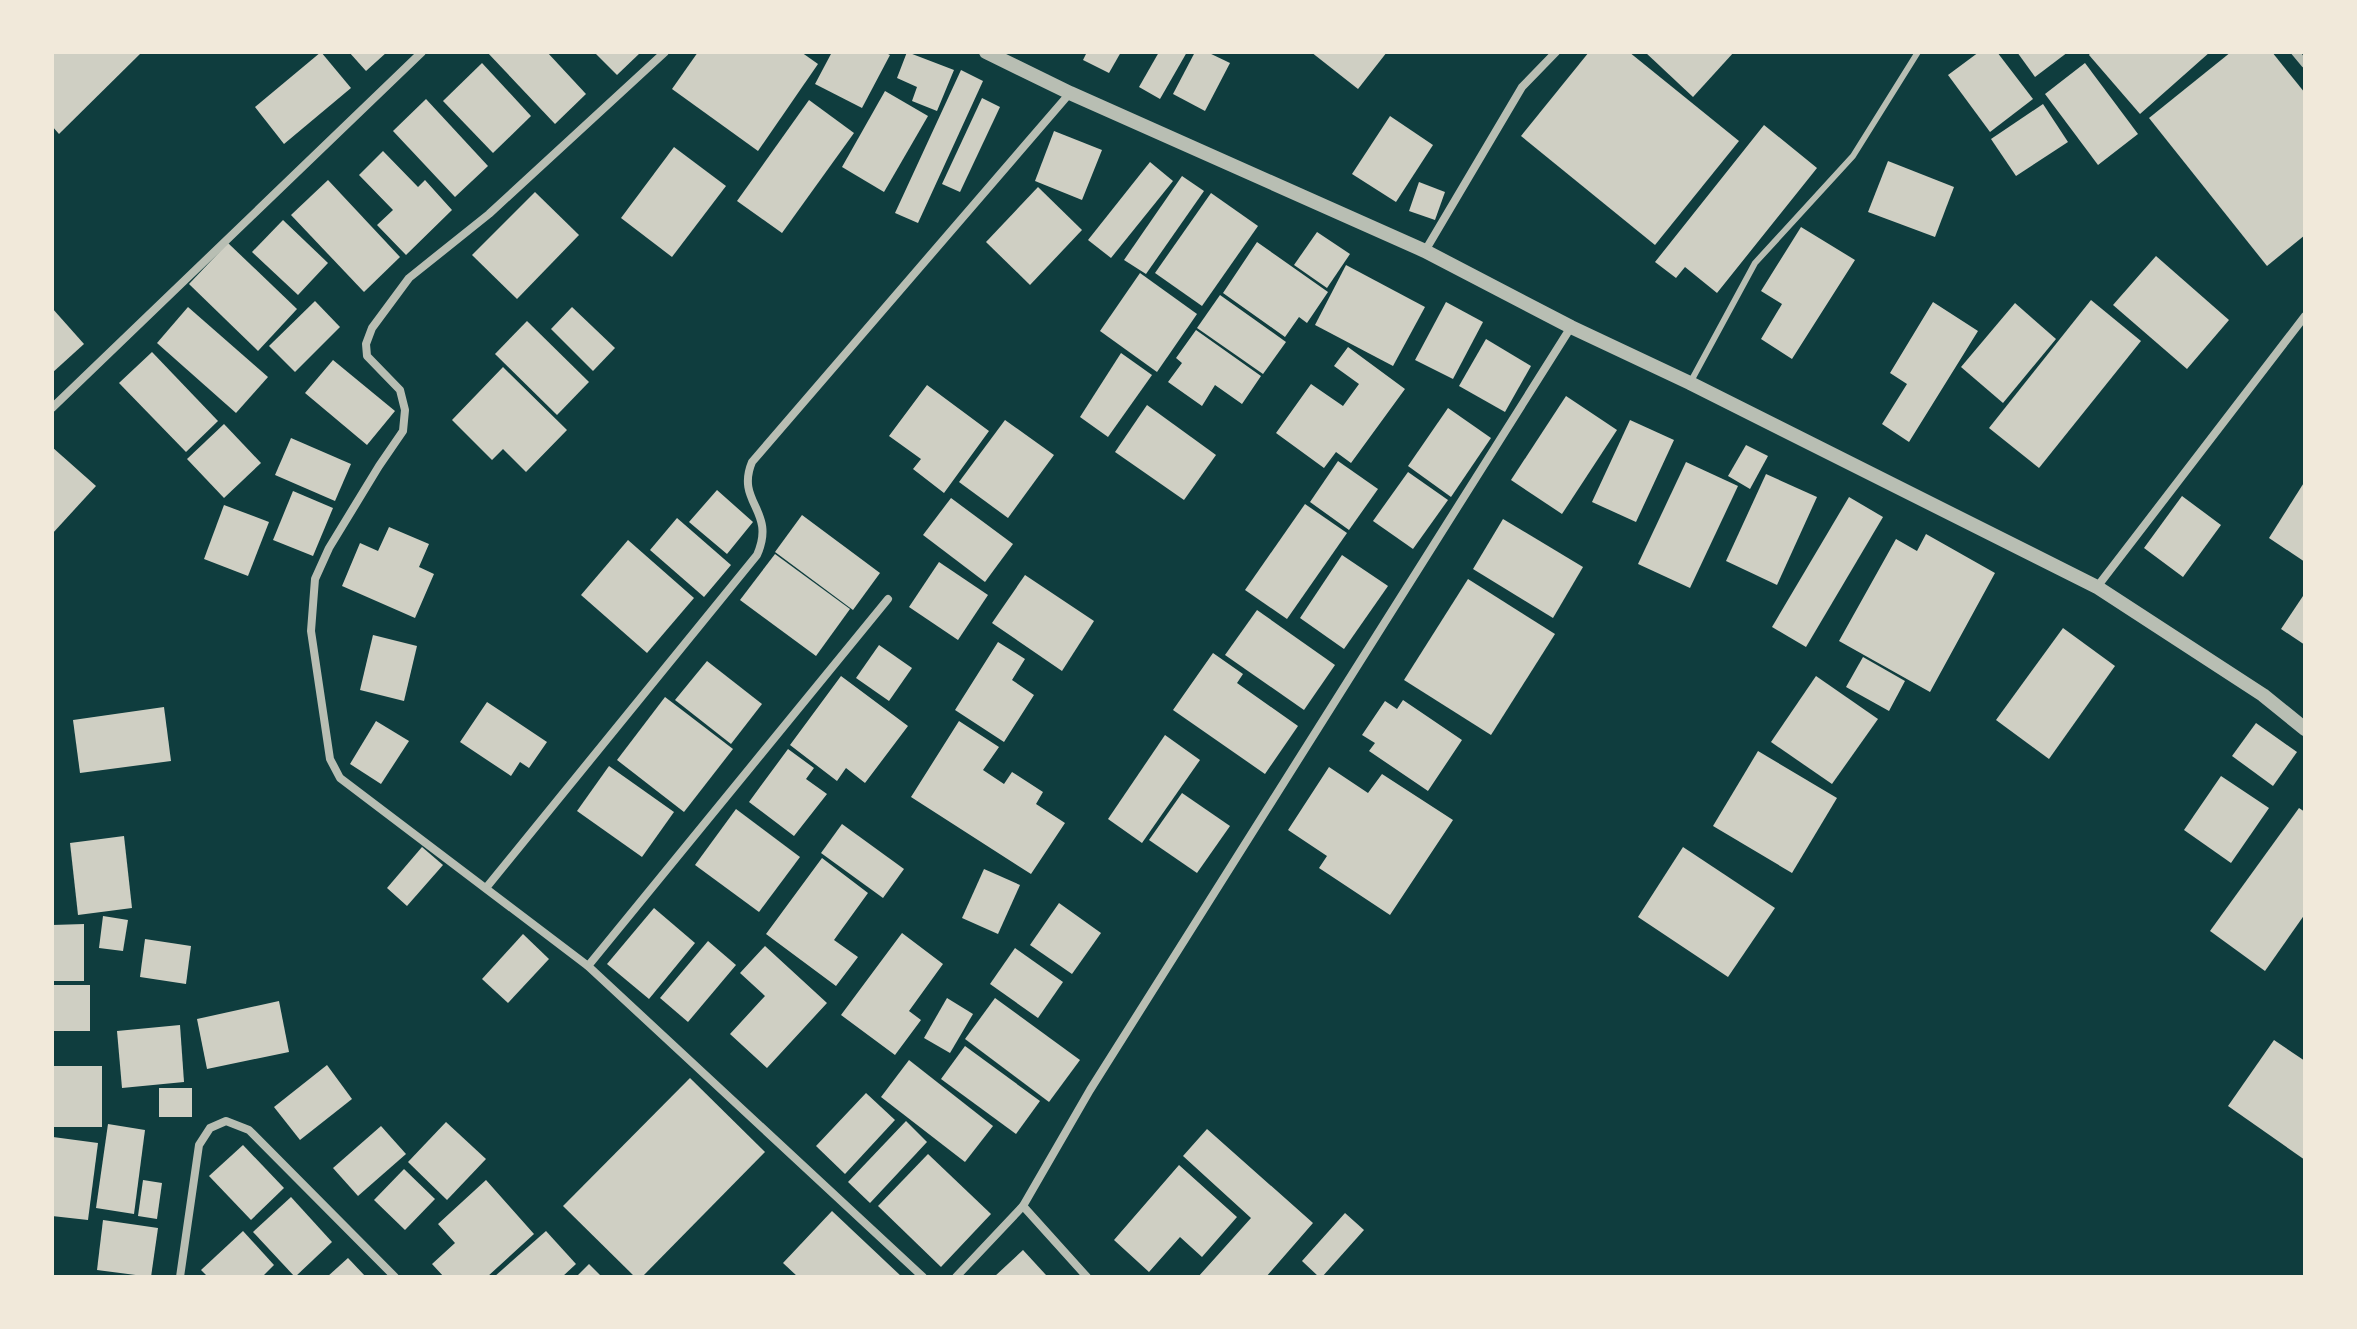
<svg xmlns="http://www.w3.org/2000/svg" width="2357" height="1329" font-family="'Source Sans 3',sans-serif">
<rect width="100%" height="100%" fill="#0f3d3e"/>
<!-- building -->
<g fill="#cfcfc3">
<polygon points="52,52 142,52 59,134 52,126"/>
<polygon points="321,52 351,88 284,144 255,107"/>
<polygon points="349,52 387,52 366,71"/>
<polygon points="487,52 547,52 586,94 555,124"/>
<polygon points="594,52 641,52 617,75"/>
<polygon points="698,52 801,52 818,64 758,151 672,89"/>
<polygon points="832,52 884,52 890,55 862,108 815,84"/>
<polygon points="907,52 954,70 937,111 912,101 917,87 897,78"/>
<polygon points="1087,52 1121,52 1109,73 1083,60"/>
<polygon points="1159,52 1187,52 1160,99 1139,87"/>
<polygon points="1195,52 1207,52 1230,63 1205,111 1173,94"/>
<polygon points="1311,52 1387,52 1358,89"/>
<polygon points="1589,52 1629,52 1739,141 1655,245 1521,136"/>
<polygon points="1645,52 1734,52 1693,97"/>
<polygon points="1979,52 1997,52 2033,99 1990,132 1948,75"/>
<polygon points="2017,52 2068,52 2035,77"/>
<polygon points="2091,52 2210,52 2140,114 2089,55"/>
<polygon points="2231,52 2272,52 2305,93 2305,235 2267,266 2149,118"/>
<polygon points="482,63 531,116 493,153 443,101"/>
<polygon points="2085,63 2138,134 2098,165 2045,94"/>
<polygon points="961,70 983,81 918,223 895,213"/>
<polygon points="885,91 928,116 884,192 842,167"/>
<polygon points="982,98 1000,107 960,192 942,184"/>
<polygon points="426,99 488,166 455,197 393,131"/>
<polygon points="809,100 854,133 782,233 737,201"/>
<polygon points="2043,104 2068,142 2016,176 1991,139"/>
<polygon points="1390,116 1433,145 1396,202 1352,174"/>
<polygon points="1764,125 1817,168 1717,293 1685,267 1676,278 1655,262"/>
<polygon points="1054,131 1102,150 1082,200 1035,181"/>
<polygon points="674,147 726,186 672,257 621,218"/>
<polygon points="383,151 418,187 425,180 452,210 406,255 377,225 393,210 359,175"/>
<polygon points="1888,161 1954,187 1935,237 1868,212"/>
<polygon points="1150,162 1173,181 1111,258 1088,240"/>
<polygon points="1182,176 1204,191 1146,274 1124,260"/>
<polygon points="328,180 400,257 364,292 291,215"/>
<polygon points="1419,182 1445,192 1435,220 1409,211"/>
<polygon points="1038,187 1082,230 1030,285 986,242"/>
<polygon points="535,192 579,235 517,299 472,255"/>
<polygon points="1211,193 1258,226 1202,306 1155,273"/>
<polygon points="283,220 328,263 298,295 252,252"/>
<polygon points="1801,227 1855,260 1792,359 1761,339 1782,304 1761,291"/>
<polygon points="1317,232 1350,254 1327,288 1294,265"/>
<polygon points="1257,242 1328,292 1307,323 1299,317 1285,337 1223,293"/>
<polygon points="228,243 297,309 258,351 189,284"/>
<polygon points="2156,256 2229,320 2187,369 2113,305"/>
<polygon points="1346,265 1425,307 1393,366 1315,325"/>
<polygon points="1140,273 1197,314 1157,372 1100,331"/>
<polygon points="1220,295 1286,342 1263,374 1197,328"/>
<polygon points="2091,300 2141,341 2039,468 1989,428"/>
<polygon points="315,301 340,327 295,372 269,346"/>
<polygon points="1446,302 1483,322 1453,379 1415,360"/>
<polygon points="1933,302 1978,331 1909,442 1882,424 1907,384 1890,373"/>
<polygon points="2015,303 2056,339 2003,403 1961,367"/>
<polygon points="188,307 268,377 236,413 157,343"/>
<polygon points="572,307 615,348 593,371 551,329"/>
<polygon points="52,308 84,344 52,373"/>
<polygon points="527,321 589,382 557,415 495,354"/>
<polygon points="1196,330 1261,376 1242,404 1215,385 1202,406 1168,382 1182,363 1176,358"/>
<polygon points="1486,339 1531,366 1505,412 1459,386"/>
<polygon points="1348,347 1405,389 1351,463 1336,452 1324,468 1276,433 1311,384 1343,406 1359,384 1334,366"/>
<polygon points="152,352 218,421 186,452 119,383"/>
<polygon points="1121,353 1152,375 1108,437 1080,417"/>
<polygon points="333,360 395,411 367,445 305,393"/>
<polygon points="503,367 567,430 526,472 503,449 492,460 452,420"/>
<polygon points="927,385 989,431 944,493 913,469 921,459 889,436"/>
<polygon points="1566,396 1617,430 1562,514 1511,480"/>
<polygon points="1147,405 1216,455 1184,500 1115,452"/>
<polygon points="1448,408 1491,438 1451,497 1408,466"/>
<polygon points="1005,420 1054,455 1008,518 959,482"/>
<polygon points="1630,420 1674,440 1636,522 1592,502"/>
<polygon points="224,424 261,463 224,498 187,459"/>
<polygon points="291,438 351,464 335,501 275,475"/>
<polygon points="1746,445 1768,456 1750,489 1728,476"/>
<polygon points="52,447 96,486 52,534"/>
<polygon points="1338,461 1378,489 1349,530 1310,502"/>
<polygon points="1686,462 1738,486 1690,588 1638,564"/>
<polygon points="1408,472 1448,500 1413,549 1373,521"/>
<polygon points="1766,474 1817,497 1777,585 1726,561"/>
<polygon points="2305,481 2305,562 2269,538"/>
<polygon points="717,490 753,522 727,554 689,522"/>
<polygon points="293,491 333,508 313,556 273,540"/>
<polygon points="2182,496 2221,525 2183,577 2144,548"/>
<polygon points="1849,497 1883,517 1806,647 1772,627"/>
<polygon points="951,498 1013,544 985,582 923,535"/>
<polygon points="1305,504 1347,533 1287,619 1245,590"/>
<polygon points="224,505 269,522 248,576 204,559"/>
<polygon points="802,515 880,573 853,610 775,552"/>
<polygon points="677,518 731,565 704,597 650,550"/>
<polygon points="1503,519 1583,567 1553,618 1473,569"/>
<polygon points="389,527 429,544 419,567 434,574 415,618 342,586 360,543 378,551"/>
<polygon points="1926,534 1995,573 1930,692 1839,641 1896,539 1917,551"/>
<polygon points="628,540 694,598 647,653 581,595"/>
<polygon points="775,554 850,609 816,656 740,600"/>
<polygon points="1342,555 1388,586 1344,649 1300,618"/>
<polygon points="939,562 988,595 958,640 909,607"/>
<polygon points="1025,575 1094,621 1062,671 992,623"/>
<polygon points="1468,579 1555,634 1491,735 1404,680"/>
<polygon points="2305,593 2305,645 2281,629"/>
<polygon points="1257,610 1335,665 1304,710 1225,655"/>
<polygon points="2063,628 2115,666 2049,759 1996,720"/>
<polygon points="373,635 417,646 404,701 360,690"/>
<polygon points="998,642 1025,659 1012,680 1034,695 1004,742 955,710"/>
<polygon points="879,645 912,668 889,701 856,678"/>
<polygon points="1213,653 1243,674 1237,683 1298,726 1265,774 1173,710"/>
<polygon points="1863,657 1905,681 1889,711 1846,687"/>
<polygon points="707,661 762,704 731,744 675,700"/>
<polygon points="841,676 908,726 865,783 846,768 837,781 790,745"/>
<polygon points="1816,676 1878,719 1832,784 1771,742"/>
<polygon points="665,697 733,749 684,812 617,760"/>
<polygon points="1403,700 1462,740 1428,791 1369,751 1375,743 1362,735 1385,701 1397,709"/>
<polygon points="487,702 547,742 529,768 520,762 511,776 460,742"/>
<polygon points="164,707 171,761 80,773 73,720"/>
<polygon points="376,721 409,741 381,784 350,764"/>
<polygon points="959,721 999,747 983,770 1004,784 1012,772 1043,792 1036,804 1065,823 1031,874 911,797"/>
<polygon points="2256,723 2297,752 2273,786 2232,756"/>
<polygon points="1165,735 1200,760 1142,843 1108,819"/>
<polygon points="788,749 814,768 806,779 827,794 794,836 749,802"/>
<polygon points="1758,751 1837,798 1792,873 1713,826"/>
<polygon points="609,766 674,812 642,857 577,811"/>
<polygon points="1329,767 1368,793 1382,774 1453,820 1390,915 1319,868 1327,856 1288,830"/>
<polygon points="2221,776 2269,808 2231,863 2184,830"/>
<polygon points="1182,793 1230,826 1197,873 1149,840"/>
<polygon points="2299,808 2305,812 2305,914 2265,971 2210,931"/>
<polygon points="736,809 800,857 759,912 695,865"/>
<polygon points="842,824 904,869 883,898 821,853"/>
<polygon points="124,836 132,908 78,915 70,843"/>
<polygon points="422,847 443,865 407,906 387,888"/>
<polygon points="1683,847 1775,908 1728,977 1638,917"/>
<polygon points="822,858 868,893 834,940 858,957 836,986 766,934"/>
<polygon points="984,869 1020,885 998,934 962,918"/>
<polygon points="1059,903 1101,933 1072,974 1030,945"/>
<polygon points="654,908 695,943 649,999 607,964"/>
<polygon points="103,916 128,920 123,951 99,948"/>
<polygon points="84,924 84,981 52,981 52,925"/>
<polygon points="902,933 943,964 909,1011 921,1020 895,1055 841,1015"/>
<polygon points="523,934 549,959 508,1003 482,979"/>
<polygon points="145,939 191,946 186,984 140,977"/>
<polygon points="708,941 736,965 688,1022 660,998"/>
<polygon points="765,946 827,1003 767,1068 730,1034 765,996 740,973"/>
<polygon points="1015,948 1063,982 1038,1018 990,984"/>
<rect x="52" y="985" width="38" height="46"/>
<polygon points="947,998 973,1014 950,1053 924,1038"/>
<polygon points="995,998 1080,1060 1049,1102 965,1039"/>
<polygon points="279,1001 289,1052 207,1069 197,1019"/>
<polygon points="180,1025 184,1082 122,1088 117,1031"/>
<polygon points="2274,1040 2305,1061 2305,1160 2228,1106"/>
<polygon points="965,1046 1040,1101 1016,1134 941,1079"/>
<polygon points="909,1060 993,1126 965,1162 881,1097"/>
<polygon points="327,1065 352,1099 300,1140 274,1107"/>
<rect x="52" y="1066" width="50" height="61"/>
<polygon points="690,1078 765,1152 642,1277 635,1277 563,1206"/>
<rect x="159" y="1088" width="33" height="29"/>
<polygon points="866,1093 895,1120 845,1174 816,1146"/>
<polygon points="906,1121 927,1142 870,1203 848,1182"/>
<polygon points="446,1122 486,1159 447,1200 408,1162"/>
<polygon points="108,1124 145,1130 134,1214 96,1208"/>
<polygon points="381,1126 406,1154 358,1196 333,1168"/>
<polygon points="1207,1129 1313,1223 1266,1277 1198,1277 1251,1218 1183,1156"/>
<polygon points="53,1137 98,1143 88,1220 52,1216"/>
<polygon points="243,1145 284,1188 251,1220 209,1176"/>
<polygon points="928,1154 991,1214 941,1267 878,1206"/>
<polygon points="1179,1165 1237,1217 1202,1257 1180,1237 1149,1272 1114,1240"/>
<polygon points="404,1169 435,1199 405,1230 374,1200"/>
<polygon points="143,1180 162,1183 157,1219 138,1216"/>
<polygon points="486,1180 534,1234 487,1277 444,1277 432,1264 455,1243 438,1224"/>
<polygon points="291,1197 332,1242 295,1277 253,1232"/>
<polygon points="832,1211 902,1277 798,1277 783,1263"/>
<polygon points="1345,1213 1364,1230 1322,1277 1319,1277 1302,1261"/>
<polygon points="103,1220 158,1228 151,1277 97,1270"/>
<polygon points="243,1231 274,1265 262,1277 208,1277 201,1270"/>
<polygon points="546,1231 576,1264 562,1277 494,1277"/>
<polygon points="1023,1250 1046,1275 994,1277"/>
<polygon points="348,1258 366,1277 327,1277"/>
<polygon points="589,1264 602,1277 576,1277"/>
</g>
<g fill="none" stroke-linecap="round" stroke-linejoin="round">
<!-- service -->
<polyline stroke="#b8beb3" stroke-width="6" points="1690,383 1755,263 1853,156 1918,52"/>
<!-- minor -->
<g stroke="#b8beb3" stroke-width="8">
<polyline points="665,52 489,214 409,278 372,328 366,344 367,356 400,390 405,410 403,431 379,466 329,548 315,579 311,631 330,759 340,778 588,966 923,1277"/>
<polyline points="2295,52 2305,64"/>
<polyline points="1425,251 1522,87 1556,52"/>
<polyline points="52,408 422,52"/>
<polyline points="2097,587 2305,316"/>
<path d="M486 888 757 555C777 510 735 503 752 462L1070 93"/>
<polyline points="588,966 888,599"/>
<polyline points="1023,1206 1087,1277"/>
<polyline points="180,1277 199,1145 210,1128 226,1121 249,1130 395,1277"/>
<polyline points="956,1277 1023,1206 1090,1090 1571,327"/>
</g>
<!-- tertiary -->
<polyline stroke="#b8beb3" stroke-width="14" points="986,52 1070,93 1425,251 1571,327 1690,383 2097,587 2263,695 2305,729"/>
</g>
<!-- border -->
<rect width="2357" height="1329" fill="none" stroke="#f1e9da" stroke-width="108"/>
</svg>
